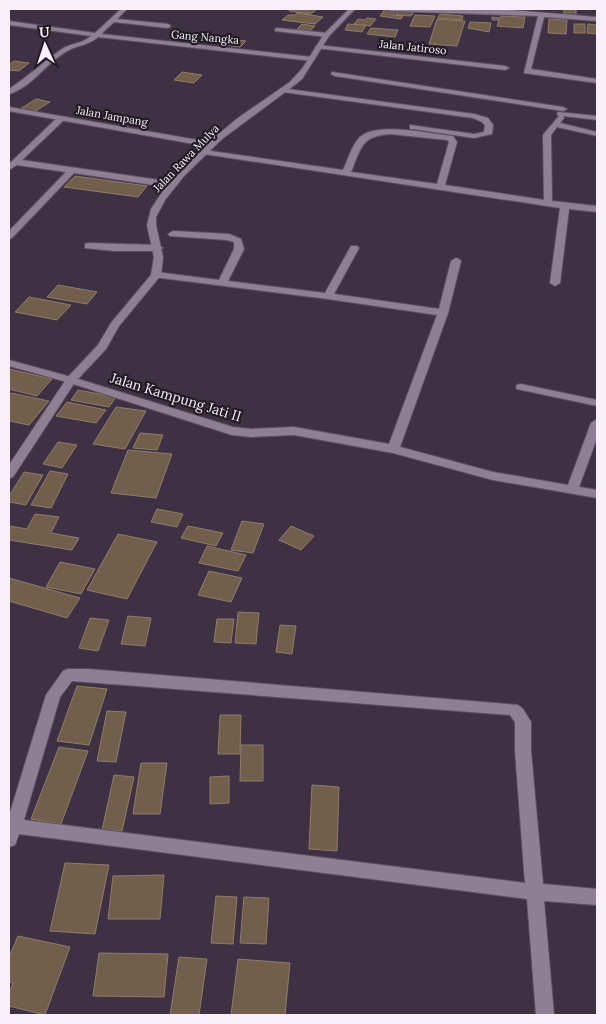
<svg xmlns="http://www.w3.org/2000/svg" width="606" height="1024" font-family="Lora,serif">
<rect width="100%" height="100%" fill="#3f3144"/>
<!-- building -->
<g fill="#715f4c" stroke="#8f7c68">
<polygon points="291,9 317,9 311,14 289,11"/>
<polygon points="385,9 396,11 393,15 403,16 401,19 380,16"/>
<polygon points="564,9 576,9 576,15 564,14"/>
<polygon points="398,10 414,12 411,16 396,15"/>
<polygon points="297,13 323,17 315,24 282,20 288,15 295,15"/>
<polygon points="440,14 463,16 462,20 438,18"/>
<polygon points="415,15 435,16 430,27 410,26"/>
<polygon points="501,16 525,17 523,28 497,26 499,20 492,20 492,17 500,18"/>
<polygon points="367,18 376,19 370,26 354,24 358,19 365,20"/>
<polygon points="437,19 465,21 457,46 429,44"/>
<polygon points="549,19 567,20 566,34 548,33"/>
<polygon points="470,22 491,23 489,32 468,28"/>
<polygon points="302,24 315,26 310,31 297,29"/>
<polygon points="348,24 366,25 362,32 345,30"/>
<rect x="574" y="24" width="11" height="9"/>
<polygon points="588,24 597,25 597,34 587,33"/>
<polygon points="371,28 398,30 395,37 367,34"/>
<polygon points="232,39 246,41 240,47 225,45"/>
<polygon points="14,61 29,63 19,71 9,70 9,65"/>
<polygon points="182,72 202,75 194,83 174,80"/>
<polygon points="36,99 50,102 34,112 20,109"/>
<polygon points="75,176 147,186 138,197 64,187"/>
<polygon points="58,285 97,292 87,304 47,297"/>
<polygon points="29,297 71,305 57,320 15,312"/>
<polygon points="9,369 52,379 37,396 9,389"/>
<polygon points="78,390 116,397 109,407 71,400"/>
<polygon points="11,393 49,401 29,425 9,421 9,395"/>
<polygon points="67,402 106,410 96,423 56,416"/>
<polygon points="116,407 146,411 125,449 93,444"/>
<polygon points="140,433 163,435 157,450 133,448"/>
<polygon points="58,442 77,445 62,468 43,464"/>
<polygon points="128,450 172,454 156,498 111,493"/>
<polygon points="50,471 68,474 51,508 31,505"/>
<polygon points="24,472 43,475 26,505 9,502 9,496"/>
<polygon points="157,509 183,514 177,527 151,522"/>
<polygon points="35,514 59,517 51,533 79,538 72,550 9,540 10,526 27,529"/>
<polygon points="242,521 264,524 253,553 231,550"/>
<polygon points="188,526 223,533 216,546 181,538"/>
<polygon points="291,526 314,536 301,550 279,540"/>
<polygon points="118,534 157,542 127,599 87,590"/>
<polygon points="207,546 246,555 238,571 199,563"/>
<polygon points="60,562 95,569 81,594 46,587"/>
<polygon points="209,571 242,578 231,602 198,595"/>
<polygon points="9,578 80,598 67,618 9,601"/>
<polygon points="238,612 259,613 256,644 235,643"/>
<polygon points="128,616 151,618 145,646 121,644"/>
<polygon points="90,618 109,620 98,651 79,648"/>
<polygon points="217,619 234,619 231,643 214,642"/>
<polygon points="280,625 296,626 292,654 276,652"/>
<polygon points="77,686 107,689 89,745 57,741"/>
<polygon points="107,711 126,712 116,762 97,761"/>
<polygon points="220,715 241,715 240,754 218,754"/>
<polygon points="241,745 263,745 263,781 240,781"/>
<polygon points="59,747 88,751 61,824 31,819"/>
<polygon points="141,763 167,763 160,814 133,814"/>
<polygon points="114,775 134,777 122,831 102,830"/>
<polygon points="229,776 229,803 210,804 210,777"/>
<polygon points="312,785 339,787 337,851 309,849"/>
<polygon points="65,863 109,865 95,934 50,931"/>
<polygon points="164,875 160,919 108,919 113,876"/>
<polygon points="216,896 237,897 233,944 211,943"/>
<polygon points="244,897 269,898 266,944 240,943"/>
<polygon points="18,936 70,947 45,1015 9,1006 9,994 13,983 9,982 9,957"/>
<polygon points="99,953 168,954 164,997 93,996"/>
<polygon points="179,957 207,959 199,1015 170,1015"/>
<polygon points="238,959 290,963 285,1015 231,1015"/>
</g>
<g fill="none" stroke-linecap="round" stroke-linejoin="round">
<defs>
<g id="street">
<path d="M121 9H127L117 19 168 24 171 26 168 28 114 22 101 34 312 57 315 59 312 61 98 37C89 45 79 45 69 50 47 61 33 87 9 94V89C28 77 44 61 62 49 71 43 83 44 91 36L9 25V21L95 33Z"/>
<polygon points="387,9 511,10 597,17 597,21 544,17 531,69 597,79 597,83 524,73 538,16 390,11"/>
<polygon points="277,28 327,33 330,35 327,37 275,31 275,29"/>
<polygon points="318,45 505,66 509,68 505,70 316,48 315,47"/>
<polygon points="332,72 563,107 567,109 563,111 335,76 331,74"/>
<polygon points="280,88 474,114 488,118 493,125 492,134 474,138 413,129 410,129 410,125 474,134 484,132 485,125 482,122 473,118 283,92 280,92"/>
<path d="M558 112 597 116V120L563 116 564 118 560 123 597 132V136L557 127 551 135 552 201 597 206V212L569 209 560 283 555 286 550 283 560 208 204 154 200 152 204 150 343 170C348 160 351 147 359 138 373 122 424 132 444 135L453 136 457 142 445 185 544 200 543 135 559 116 557 114ZM390 134 447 140 449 142 437 184 351 172C361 148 361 136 390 134Z"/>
<polygon points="58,117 65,119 22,160 173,182 177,185 173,188 74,173 12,238 9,239 9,231 66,172 17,165 9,170 9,164"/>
<polygon points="173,231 229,234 241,239 244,249 228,281 325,293 351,246 357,246 359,248 334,294 439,309 451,261 456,258 459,259 461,261 448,313 400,447 493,472 568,485 591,423 597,419 597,438 579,487 597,490 597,498 493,480 393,453 294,435 251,437 232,435 67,382 9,366 9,360 75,378 233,427 251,429 294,427 389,444 437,315 328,299 153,277 153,273 156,272 219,280 234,249 234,242 227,240 170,236 168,234"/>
<polygon points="88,243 158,245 163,248 158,251 114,251 85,248 85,244"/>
<polygon points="521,384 597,400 597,406 517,389 516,387 517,385"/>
<path d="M68 669H88L518 705 523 709 531 722V751L543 884 597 889V905L544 901 554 1015H536L527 899 19 834 15 845 9 847V816L46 695 63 671ZM72 681 510 715 515 722V751L525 883 24 820 60 697Z"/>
</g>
<polygon id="secondary" points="349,9 355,9 329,36 302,79 288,90 222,139 184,176 165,200 156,217 156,225 163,257 161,275 119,326 106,349 75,382 13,477 9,478 9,465 67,378 98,345 111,323 151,275 154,257 147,225 151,209 167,185 205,146 9,111 9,107 209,142 238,118 290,82 302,69 324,34"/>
</defs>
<!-- street casing -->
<use href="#street" stroke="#5d5160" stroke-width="2"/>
<!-- secondary casing -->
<use href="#secondary" stroke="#5d5160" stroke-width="2"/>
<!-- street -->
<use href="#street" fill="#8f7f95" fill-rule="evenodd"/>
<!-- secondary -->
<use href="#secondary" fill="#8f7f95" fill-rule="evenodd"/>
</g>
<g text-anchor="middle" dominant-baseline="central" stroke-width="4.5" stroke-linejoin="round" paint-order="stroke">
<!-- far-street labels -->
<g font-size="11" fill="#f8effb" stroke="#221c24">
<text transform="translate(205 37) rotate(5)">Gang Nangka</text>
<text transform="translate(413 47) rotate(6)">Jalan Jatiroso</text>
<text transform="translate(112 116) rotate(10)">Jalan Jampang</text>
<text transform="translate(186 158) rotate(-46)">Jalan Rawa Mulya</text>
</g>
<!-- street labels -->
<g font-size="14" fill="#f8effb" stroke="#221c24">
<text transform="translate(176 397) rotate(17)">Jalan Kampung Jati II</text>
</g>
</g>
<!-- border -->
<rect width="606" height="1024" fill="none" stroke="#f8effb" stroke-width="20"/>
<!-- north arrow -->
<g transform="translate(45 45) rotate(357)" stroke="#221c24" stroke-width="4" paint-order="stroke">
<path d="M0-4L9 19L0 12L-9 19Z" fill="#f8effb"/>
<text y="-8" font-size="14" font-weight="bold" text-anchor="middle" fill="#f8effb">U</text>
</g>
</svg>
